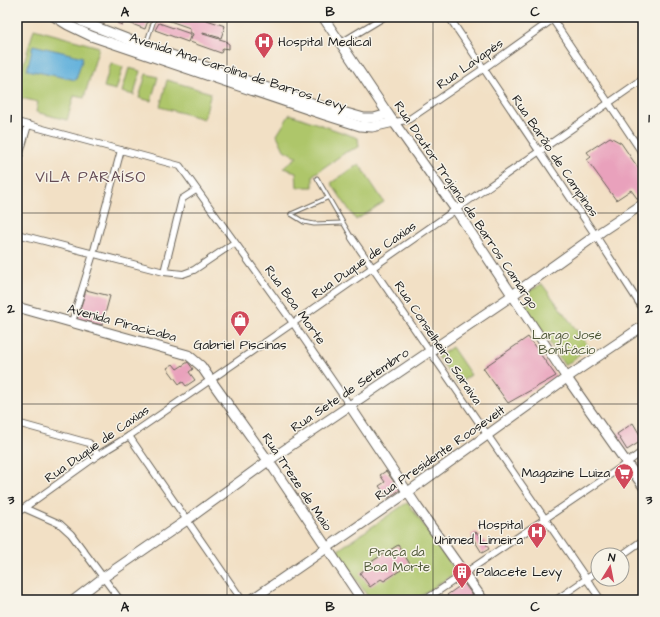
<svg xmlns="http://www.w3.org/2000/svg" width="660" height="617" font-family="'Architects Daughter',sans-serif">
<rect width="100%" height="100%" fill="#f7f3e8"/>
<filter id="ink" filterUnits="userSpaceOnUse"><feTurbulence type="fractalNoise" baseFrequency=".025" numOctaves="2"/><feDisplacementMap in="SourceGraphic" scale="8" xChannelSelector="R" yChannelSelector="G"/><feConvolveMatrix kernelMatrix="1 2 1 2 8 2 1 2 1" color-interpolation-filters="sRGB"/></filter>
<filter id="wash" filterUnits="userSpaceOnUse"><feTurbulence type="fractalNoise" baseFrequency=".012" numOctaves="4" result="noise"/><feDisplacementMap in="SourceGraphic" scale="16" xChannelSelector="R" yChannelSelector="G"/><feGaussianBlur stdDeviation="0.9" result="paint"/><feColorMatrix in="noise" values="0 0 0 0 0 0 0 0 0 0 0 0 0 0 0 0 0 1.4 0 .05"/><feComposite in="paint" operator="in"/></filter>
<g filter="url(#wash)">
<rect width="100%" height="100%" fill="#f2e0c5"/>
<!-- green -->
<g fill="#aec66b" stroke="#657144">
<polygon points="34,29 99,47 84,98 74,96 67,120 36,112 38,102 17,97 17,78 20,76"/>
<polygon points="111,63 123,67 116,90 104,87"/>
<polygon points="129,68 140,71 134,95 122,92"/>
<polygon points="146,74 158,77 151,101 139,98"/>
<polygon points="167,80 211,93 204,119 160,107"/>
<polygon points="290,114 358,138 359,147 346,152 313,175 313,187 297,187 296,172 283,168 297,157 284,150 277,135"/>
<polygon points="359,164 384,202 356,220 331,183"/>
<polygon points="542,284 589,347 565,366 526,307 532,298 529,291"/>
<polygon points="452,347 471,375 458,384 438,357"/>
<polygon points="408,503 455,570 455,573 415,600 370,600 339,554 338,550 405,504"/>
</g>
<!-- water -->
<polygon fill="#61b0db" stroke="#3e667c" points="33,45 83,57 76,80 27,70"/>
<g id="blocks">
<!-- building -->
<g fill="#e9a1bc">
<polygon points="115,17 145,17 149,18 145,29 124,21 122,25 117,23 119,19"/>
<polygon points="168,17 198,17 225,26 221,38 203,33 203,34 226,41 226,42 229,44 229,49 223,48 221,53 190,42 193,34 190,32 190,28 167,20"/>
<polygon points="159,23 191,34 188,42 155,30"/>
<polygon points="610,137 621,143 643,175 643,198 639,201 631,190 616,200 587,160 591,157 587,152"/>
<polygon points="86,290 110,296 102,325 77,319"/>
<polygon points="528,337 556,376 508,403 483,368"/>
<polygon points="188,362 193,369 189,372 195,380 186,386 183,382 179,384 167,368 173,364 177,369"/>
<polygon points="633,423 643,440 627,450 617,434"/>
<polygon points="386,471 400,490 388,498 379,486 385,482 380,475"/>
<polygon points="476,532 482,540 484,540 489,549 482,553 471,535"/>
<polygon points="398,545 410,564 384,581 381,579 370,587 360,573 372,564 371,562"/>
<polygon points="464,583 476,600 450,600 447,595"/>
</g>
</g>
</g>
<g filter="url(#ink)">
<use href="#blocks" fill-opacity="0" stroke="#676157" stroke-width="1"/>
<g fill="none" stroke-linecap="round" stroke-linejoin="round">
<defs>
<g id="lane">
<polyline points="146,44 155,17"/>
<polyline points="317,178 352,238"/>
<polyline points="291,214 304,222 314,224 342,223"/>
<polyline points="291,214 327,198"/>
</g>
<g id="street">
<polyline points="449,17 596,236 643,309"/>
<polyline points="551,17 643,154"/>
<polyline points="341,43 384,17"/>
<polyline points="17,122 180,166 293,323 350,406"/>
<polyline points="394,122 408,120 483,69 556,17"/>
<polyline points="17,164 28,125"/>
<polyline points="17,234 164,272 183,274 194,270 234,243"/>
<polyline points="352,238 601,600"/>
<polyline points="164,272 182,199 196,190"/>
<polyline points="72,322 93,254 121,150"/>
<polyline points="17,423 89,443 98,455"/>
<polyline points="129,436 242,600"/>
<polyline points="24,508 60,524 71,534 120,600"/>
<polyline points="17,513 98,455 129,436 293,323 643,79"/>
<polyline points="622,555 643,540"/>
<polyline points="425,600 620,468 643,451"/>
<polyline points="556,600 598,571"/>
</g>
<g id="secondary">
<polyline points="55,17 68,25 91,36 325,115 360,126 372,127 394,122"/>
<polyline points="75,17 83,22 145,46 318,105 364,118 374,118 388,114"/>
<polyline points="323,17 388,114 456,210 567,378 643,486"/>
<polyline points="17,307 188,355 201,366 210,379 274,469 362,600"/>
<polyline points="350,406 418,508 483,600"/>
<polyline points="74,600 104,577 187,520 268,461 507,299 602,231 643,204"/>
<polyline points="251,600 408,492 572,374 643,326"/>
</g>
</defs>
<!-- lane casing -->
<use href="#lane" stroke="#676157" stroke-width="5"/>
<!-- street casing -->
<use href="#street" stroke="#676157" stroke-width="8"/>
<!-- secondary casing -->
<use href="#secondary" stroke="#676157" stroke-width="11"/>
<!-- lane -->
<use href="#lane" stroke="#fff" stroke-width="3"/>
<!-- street -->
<use href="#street" stroke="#fff" stroke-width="6"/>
<!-- secondary -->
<use href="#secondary" stroke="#fff" stroke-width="9"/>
</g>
</g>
<!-- grid -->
<path fill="none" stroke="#1c1c1c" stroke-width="1" stroke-opacity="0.55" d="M227 17V600M433 17V600M17 213H643M17 404H643"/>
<!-- icons -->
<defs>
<symbol id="hospital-pin" viewBox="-11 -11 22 30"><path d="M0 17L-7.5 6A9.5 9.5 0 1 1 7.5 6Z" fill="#d1495b" stroke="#f7f3e8"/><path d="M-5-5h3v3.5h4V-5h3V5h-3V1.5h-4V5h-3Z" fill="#fff"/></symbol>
<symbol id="shop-pin" viewBox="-11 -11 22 30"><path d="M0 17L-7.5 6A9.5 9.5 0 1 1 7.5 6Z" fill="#d1495b" stroke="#f7f3e8"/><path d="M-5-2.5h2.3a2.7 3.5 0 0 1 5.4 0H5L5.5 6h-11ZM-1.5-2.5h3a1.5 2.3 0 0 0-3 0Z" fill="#fff"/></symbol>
<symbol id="supermarket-pin" viewBox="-11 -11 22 30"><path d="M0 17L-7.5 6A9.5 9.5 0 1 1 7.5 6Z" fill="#d1495b" stroke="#f7f3e8"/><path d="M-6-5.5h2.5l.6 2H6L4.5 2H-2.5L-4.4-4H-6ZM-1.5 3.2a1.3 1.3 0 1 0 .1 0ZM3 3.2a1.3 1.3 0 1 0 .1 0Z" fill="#fff"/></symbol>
<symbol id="building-pin" viewBox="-11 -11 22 30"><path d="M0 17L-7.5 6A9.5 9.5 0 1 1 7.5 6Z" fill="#d1495b" stroke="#f7f3e8"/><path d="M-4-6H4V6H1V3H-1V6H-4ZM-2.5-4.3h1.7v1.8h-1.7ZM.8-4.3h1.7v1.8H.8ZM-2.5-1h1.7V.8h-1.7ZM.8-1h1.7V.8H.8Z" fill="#fff"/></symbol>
</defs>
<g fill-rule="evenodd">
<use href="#hospital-pin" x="253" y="31" width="22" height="30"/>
<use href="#shop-pin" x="229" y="309" width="22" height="30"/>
<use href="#supermarket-pin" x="613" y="462" width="22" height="30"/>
<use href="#hospital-pin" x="526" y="521" width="22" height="30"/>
<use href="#building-pin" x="451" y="561" width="22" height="30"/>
</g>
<g text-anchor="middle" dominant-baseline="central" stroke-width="3" stroke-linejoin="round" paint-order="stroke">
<!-- poi labels -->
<g font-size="13" fill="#1c1c1c" stroke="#f7f3e8" text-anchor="start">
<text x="278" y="42">Hospital Medical</text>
<text x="240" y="345" text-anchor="middle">Gabriel Piscinas</text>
<text x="610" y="473" text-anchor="end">Magazine Luiza</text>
<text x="523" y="525" text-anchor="end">Hospital<tspan x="523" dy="15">Unimed Limeira</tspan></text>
<text x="476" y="572">Palacete Levy</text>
</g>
<!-- street labels -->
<g font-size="13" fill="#1c1c1c" stroke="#f7f3e8">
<text transform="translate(470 64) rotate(-35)">Rua Lavapés</text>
<text transform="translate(238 72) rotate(18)">Avenida Ana Carolina de Barros Levy</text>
<text transform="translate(555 156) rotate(56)">Rua Barão de Campinas</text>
<text transform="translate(466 205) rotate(56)">Rua Doutor Trajano de Barros Camargo</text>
<text transform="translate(364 260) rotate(-35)">Rua Duque de Caxias</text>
<text transform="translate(295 305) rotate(54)">Rua Boa Morte</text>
<text transform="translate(122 323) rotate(15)">Avenida Piracicaba</text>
<text transform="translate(438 343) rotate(56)">Rua Conselheiro Saraiva</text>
<text transform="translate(350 390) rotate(-34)">Rua Sete de Setembro</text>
<text transform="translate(97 444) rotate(-35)">Rua Duque de Caxias</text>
<text transform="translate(440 453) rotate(-35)">Rua Presidente Roosevelt</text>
<text transform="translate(297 482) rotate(56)">Rua Treze de Maio</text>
</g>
<!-- park labels -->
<g font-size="13" fill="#4f5838" stroke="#f7f3e8">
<text x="567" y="335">Largo José<tspan x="567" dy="15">Bonifácio</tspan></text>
<text x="397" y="552">Praça da<tspan x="397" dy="15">Boa Morte</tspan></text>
</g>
<!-- quarter labels -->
<g font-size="15" letter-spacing="1" fill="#644b54" stroke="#f7f3e8">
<text x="91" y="177">VILA PARAÍSO</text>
</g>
</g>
<!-- margin -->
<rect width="660" height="617" fill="none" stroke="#f7f3e8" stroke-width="44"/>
<!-- north arrow -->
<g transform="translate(610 567) rotate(10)"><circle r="19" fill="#f7f3e8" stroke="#9f9d96"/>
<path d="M0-3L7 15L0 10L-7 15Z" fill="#d1495b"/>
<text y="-6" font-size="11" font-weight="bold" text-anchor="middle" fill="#1c1c1c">N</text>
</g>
<rect x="22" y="22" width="616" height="573" fill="none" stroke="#1c1c1c" stroke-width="1.5"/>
<g font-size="13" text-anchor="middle" font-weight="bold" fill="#1c1c1c">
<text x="125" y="16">A</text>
<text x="330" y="16">B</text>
<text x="535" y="16">C</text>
<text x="11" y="122">1</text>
<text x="649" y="122">1</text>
<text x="11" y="313">2</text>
<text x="649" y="313">2</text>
<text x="11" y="504">3</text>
<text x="649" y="504">3</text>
<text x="125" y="611">A</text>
<text x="330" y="611">B</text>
<text x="535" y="611">C</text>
</g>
</svg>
